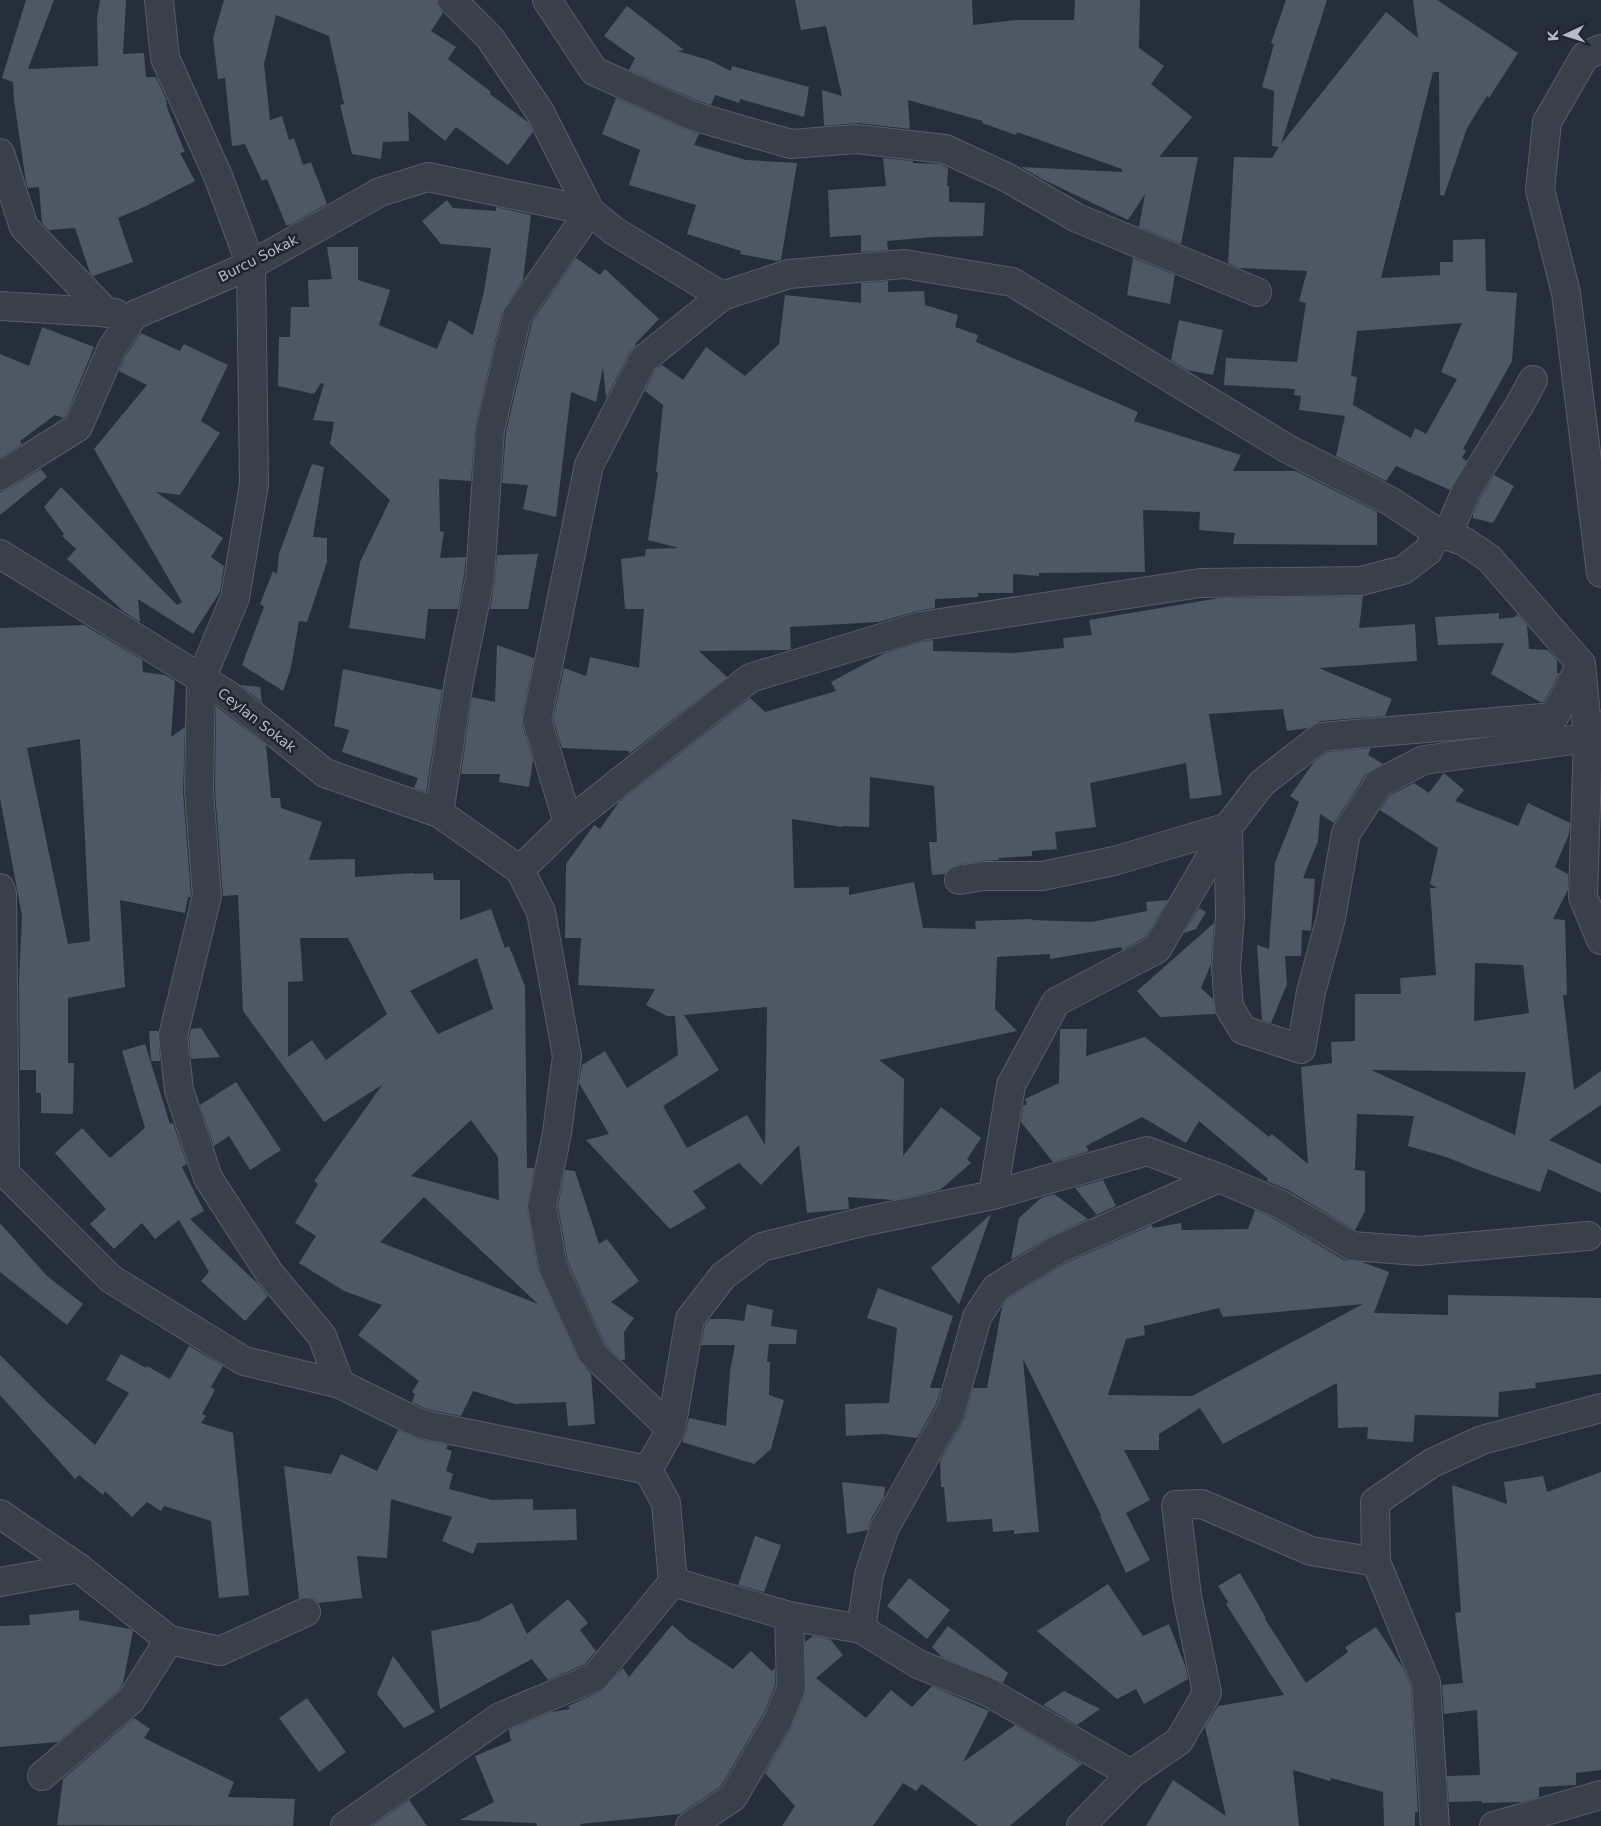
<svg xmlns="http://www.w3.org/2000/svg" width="1601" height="1826" font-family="'DejaVu Sans',sans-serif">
<rect width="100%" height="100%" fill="#252e3a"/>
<!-- building -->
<g fill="#4e5865" fill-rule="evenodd">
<polygon points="26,0 54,0 28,69 98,66 97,18 100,0 126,0 123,54 144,53 146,77 156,77 166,99 167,108 185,152 180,153 195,181 146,206 118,218 133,262 93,276 90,273 75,228 49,230 42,223 39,187 28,188 26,182 14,100 13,82 2,78"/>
<polygon points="224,0 437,0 437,4 443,13 431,31 456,47 448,59 491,92 490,94 528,122 533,132 508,165 456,127 445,141 408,111 409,141 383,142 381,159 352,154 340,105 344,104 329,36 276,15 264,64 270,120 282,116 289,140 294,138 303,165 311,162 327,204 290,225 286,225 267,179 262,181 245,144 232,146 225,78 218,79 213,38"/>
<polygon points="795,0 972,0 973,25 1016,20 1074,20 1075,0 1140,0 1139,48 1164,66 1151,84 1192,117 1159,157 1198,157 1181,244 1139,227 1145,194 1128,220 1042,179 1021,167 1122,172 1122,169 1017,132 1016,135 982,123 983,121 908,100 910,129 858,123 824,126 822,90 842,96 826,26 801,30"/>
<path d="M1286 0H1327L1281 144 1386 12 1418 38 1413 0H1437L1518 53 1489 98 1487 96 1467 128 1444 196 1440 195 1439 72H1433L1381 278 1440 275V262H1453V240L1485 239 1486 291 1517 293 1512 361 1463 449 1466 451 1462 458 1467 461 1450 490 1396 466 1386 481 1336 456 1345 416 1299 410 1301 396 1294 395 1295 389 1224 385 1226 358 1297 362 1306 303 1299 301 1307 271 1239 268 1228 263 1234 157 1272 158 1279 147 1272 146 1274 91 1262 87 1274 44 1271 43ZM1462 323 1441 372 1457 379 1426 434 1415 428 1411 438 1353 405 1357 377 1351 376 1357 331Z"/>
<polygon points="627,6 684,50 677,51 709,60 731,71 732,66 809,87 804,117 740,99 739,103 715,95 711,105 698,101 629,70 635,58 604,36"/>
<polygon points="616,98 687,130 699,134 694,145 746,160 797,163 781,260 777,261 740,254 741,251 687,234 696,205 629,185 640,150 602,134"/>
<polygon points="883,158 913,161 913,163 941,164 948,168 947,186 949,186 949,202 985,203 983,236 933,237 887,241 888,250 861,252 861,235 830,237 828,190 886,186"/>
<polygon points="447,200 453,208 496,211 496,207 531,215 523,280 502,312 475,427 471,481 439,479 440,531 444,532 440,558 466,557 464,576 458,609 428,609 425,639 349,628 360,562 390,500 330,444 334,422 313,420 324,384 321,383 314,394 278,386 279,337 290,337 291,307 309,307 308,280 332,279 327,247 358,247 358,280 390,290 379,325 437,349 449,320 473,335 484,291 491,248 441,244 422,221"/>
<polygon points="576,258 600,275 605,269 659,319 635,344 636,345 630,352 606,398 603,368 596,402 571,392 556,517 523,509 528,485 502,483 506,432 532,322"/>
<polygon points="1133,258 1175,275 1170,304 1127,295"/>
<polygon points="888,281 888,292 924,291 925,305 958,315 955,327 978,335 976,342 1138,412 1134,421 1241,455 1233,471 1296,471 1377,512 1377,545 1233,544 1235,533 1199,530 1200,512 1143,510 1145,572 1039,573 1039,576 1013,574 1013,593 978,593 978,597 935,599 935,608 917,611 879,622 790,627 791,649 789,650 699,651 727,677 629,754 629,751 562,748 553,719 564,668 586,676 590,657 639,668 644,609 625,609 621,559 645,556 646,549 679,548 648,540 658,473 656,472 663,405 645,391 656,369 662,365 683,380 706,347 745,376 779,344 785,295 861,303 861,283"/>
<polygon points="1179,320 1223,330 1213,375 1187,370 1171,360"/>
<polygon points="42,327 94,347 66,416 63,418 55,415 20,441 22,444 0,458 0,354 29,366"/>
<polygon points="141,333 180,351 184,344 228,365 201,421 220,433 180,495 156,492 223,538 211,557 224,566 220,592 193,634 138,599 140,622 124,612 67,559 76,549 62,536 64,534 44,507 61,487 177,605 182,602 94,449 147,385 119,371 126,355"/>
<polygon points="312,464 324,467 313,537 327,538 327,562 307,622 299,621 291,668 283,691 242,665 264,607 260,604 273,571 277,574 279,554"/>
<polygon points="41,469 47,477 0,515 0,492 8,489"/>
<polygon points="1494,475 1514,486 1493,523 1473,518 1473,514 1480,498"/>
<polygon points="538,554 528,609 490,609 495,581 497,555"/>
<path d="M1363 596 1359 628 1415 624 1417 661 1319 668 1392 699 1385 716 1320 721 1308 728 1287 731 1283 709 1209 714 1222 795 1190 799 1186 763 1090 783 1096 827 1055 832 1057 849 1032 851V856L999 858V860L982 861 957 865 950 868 945 874 932 875 929 842H937L934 786 870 777 869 827 842 826V827L792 819 794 888 849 887V895L914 882 923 928 976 929 975 921 1032 919V920L1091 922 1147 911 1146 902 1168 900 1146 937 1122 950 1121 947 1050 959V954L997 957 995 1009 1017 1031 879 1060 904 1079 903 1156 941 1107 981 1138 967 1159 971 1163 940 1190 894 1200 848 1197 849 1209 807 1213 799 1145 761 1185 739 1163 693 1191 706 1208 670 1229 586 1140 609 1134 579 1083 582 1065 605 1051 627 1088 678 1055 675 1016H667L646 1005 655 989 578 985 581 938H565L566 864 594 825 600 829 619 802 750 698 765 712 836 691 831 682 885 653 924 641 933 640V651L1014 653 1064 648 1063 638 1092 635 1089 620 1219 598ZM767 1007 765 1145 747 1115 687 1148 663 1106 719 1070 684 1015Z"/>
<polygon points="1499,613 1499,619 1515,617 1517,614 1527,625 1529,649 1548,650 1557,660 1557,673 1559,673 1544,702 1540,702 1491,674 1504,643 1438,645 1435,617"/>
<path d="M84 625 142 660 143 672 165 675 175 681 171 737 185 727 183 792 191 895V897H188L185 913 120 900 125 987 68 998V1063H74L73 1114 41 1113V1093H36V1070H20L19 981 22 916 0 798V628ZM80 739 90 941 68 944 27 748Z"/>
<polygon points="497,645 534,658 522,717 522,724 533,760 529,787 499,782 500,774 461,774 472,697 495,702"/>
<polygon points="343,669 442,690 426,792 414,788 418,778 342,752 349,730 334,726"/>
<polygon points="240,685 260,687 262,702"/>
<path d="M216 706 266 745 271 798H280L281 808 322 822 309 860 355 859V877L413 873 414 874 433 873 434 880H460V920L491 909 505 948 509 946 525 986 527 1168H534L527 1208 538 1270 578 1359 591 1374 595 1424 568 1426 566 1402 515 1404 473 1391 461 1416 426 1409 412 1402 415 1394 412 1392 419 1381 358 1335 382 1305 344 1291 299 1263 316 1236 295 1223 318 1184 314 1181 382 1085 324 1122 243 1011 238 895 223 896 215 791ZM300 938H348L387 1014 326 1060 312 1040 288 1057V982L303 981ZM477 958 493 1009 438 1034 410 991ZM471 1120 498 1157 499 1200 411 1176ZM424 1197 538 1304 380 1242Z"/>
<polygon points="1371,748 1368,755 1383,764 1366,774 1334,823 1320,814 1318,841 1303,878 1315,879 1311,931 1302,930 1301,956 1285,956 1287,984 1271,1023 1262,1020 1257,945 1269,949 1275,863 1299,802 1290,796 1314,762 1327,752"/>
<path d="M1444 773 1464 790 1455 801 1518 826 1528 803 1570 823 1569 834 1555 867 1568 874V890L1553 919 1565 920 1567 995H1563L1574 1090 1601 1071V1105L1549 1140 1601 1164V1193L1548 1169 1540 1192 1481 1171 1446 1157 1408 1146 1414 1116 1357 1114 1355 1170 1365 1171V1211L1355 1230 1288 1190 1267 1181 1268 1179 1199 1121 1186 1143 1142 1117 1086 1146 1089 1151 1053 1162 1021 1122 1023 1106 1027 1104 1025 1099 1059 1083 1060 1029H1087L1086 1056 1145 1037 1269 1137 1272 1134 1308 1164 1301 1067 1332 1063 1331 1042 1355 1041V994H1401L1400 978 1436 975 1430 888H1437L1430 884 1438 848 1380 810 1390 795 1414 783 1429 793ZM1475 963 1523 965 1529 1013 1474 1021ZM1371 1070 1526 1072 1515 1135 1464 1112Z"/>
<polygon points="1199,908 1206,912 1196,929 1184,933"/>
<polygon points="1214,923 1211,964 1201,988 1213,999 1215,1014 1160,1017 1137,991"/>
<polygon points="201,1028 220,1057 191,1059 189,1037 191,1029"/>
<polygon points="149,1031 158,1031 160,1061 151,1061"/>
<polygon points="145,1044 170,1124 173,1123 187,1164 182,1167 204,1211 190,1219 257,1283 268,1296 245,1321 201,1281 209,1272 179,1220 155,1239 142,1223 114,1249 90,1224 106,1209 55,1153 82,1128 110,1158 145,1128 122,1051"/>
<polygon points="236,1082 281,1150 250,1170 229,1136 214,1146 200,1105"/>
<polygon points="565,1170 575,1171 599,1244 607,1239 639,1281 611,1302 634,1318 624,1332 625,1360 621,1360 605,1344 568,1262 558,1206"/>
<polygon points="1103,1180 1116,1206 1094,1216 1096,1214 1075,1188"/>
<polygon points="1054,1194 1088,1219 1051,1236 1011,1260 1019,1218 1041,1198"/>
<path d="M1255 1210 1273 1218 1344 1260 1362 1262 1389 1272 1374 1313 1448 1315V1295L1601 1298V1374L1535 1383 1536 1388 1499 1392 1498 1417 1415 1415 1413 1442 1367 1439 1368 1427 1338 1428 1337 1383 1223 1444 1200 1408 1159 1434V1450H1124L1150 1500 1126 1513 1150 1560 1126 1573 1100 1516 1101 1515 1023 1359 1039 1532 1014 1534V1530L993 1532 992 1519 947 1522 944 1487H941L940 1461 965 1417 973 1388H987L1002 1307 1007 1299 1066 1263 1152 1225 1153 1228 1181 1223 1182 1230 1248 1229ZM1363 1304 1192 1396 1108 1395 1126 1339 1145 1335 1144 1326 1219 1308 1223 1317Z"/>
<polygon points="991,1214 959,1305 931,1268"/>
<polygon points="0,1223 47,1276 83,1304 67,1325 0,1272"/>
<polygon points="878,1288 953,1316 930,1388 941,1388 936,1404 917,1438 883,1434 846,1436 845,1404 889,1403 897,1328 867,1318"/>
<polygon points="747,1304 773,1310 771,1326 797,1330 796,1344 769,1344 767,1362 770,1362 769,1395 784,1400 771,1449 754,1464 682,1442 686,1433 689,1418 726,1426 730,1371 735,1345 701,1345 705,1325 710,1319 728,1319 744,1321"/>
<polygon points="189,1346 223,1366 211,1387 215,1390 202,1414 206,1416 201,1423 233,1433 249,1595 219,1598 211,1521 164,1506 161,1511 147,1502 132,1517 105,1491 103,1495 79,1475 75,1479 0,1395 0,1355 47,1402 95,1445 129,1393 106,1380 121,1354 146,1368 147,1366 170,1379"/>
<polygon points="398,1430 418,1439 448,1445 446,1449 452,1451 446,1471 453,1474 449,1489 492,1500 533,1499 533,1510 576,1509 577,1540 477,1543 473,1554 442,1541 452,1517 391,1499 387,1558 357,1556 362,1598 318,1603 315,1599 308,1597 299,1598 284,1466 331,1474 341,1454 377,1471"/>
<polygon points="1601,1472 1601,1770 1576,1773 1576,1785 1539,1787 1539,1797 1522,1802 1482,1803 1482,1801 1449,1802 1447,1776 1480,1775 1477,1710 1444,1714 1442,1685 1463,1683 1455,1613 1461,1612 1452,1485 1507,1504 1504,1482 1543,1476 1547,1492"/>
<polygon points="842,1482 885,1487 884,1497 871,1519 868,1530 847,1534"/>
<polygon points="755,1536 781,1545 764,1592 738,1585"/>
<polygon points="1240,1573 1266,1618 1265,1619 1306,1683 1348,1652 1345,1647 1376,1627 1403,1668 1411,1687 1418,1812 1415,1812 1415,1826 1384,1826 1383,1792 1331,1778 1330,1781 1293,1770 1299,1826 1146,1826 1173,1780 1226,1816 1205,1727 1218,1706 1284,1695 1226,1604 1228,1602 1218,1586"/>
<polygon points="909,1578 950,1610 927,1639 887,1606"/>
<polygon points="1108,1584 1143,1636 1169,1624 1186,1668 1188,1679 1144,1704 1136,1689 1117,1699 1037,1631"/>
<polygon points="568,1599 588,1623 580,1630 596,1651 585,1664 548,1680 532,1659 440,1709 431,1631 478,1621 512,1603 527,1634"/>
<polygon points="79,1610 79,1620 130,1629 133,1631 123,1683 119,1690 58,1742 0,1747 0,1626 30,1625 29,1615"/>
<polygon points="672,1625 689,1640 733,1669 751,1651 772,1671 775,1668 775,1685 764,1713 721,1786 680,1814 580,1824 581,1826 537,1826 536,1823 460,1820 494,1802 475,1756 511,1741 509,1730 551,1712 570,1709 568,1706 601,1691 623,1668 629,1677"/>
<polygon points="948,1626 1008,1673 1003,1683 942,1657 932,1647"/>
<polygon points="813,1636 830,1639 843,1655 816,1678 866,1718 891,1690 912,1707 932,1686 989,1711 963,1762 1015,1725 1082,1764 1010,1826 978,1826 922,1784 916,1791 903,1783 873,1826 782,1826 795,1806 765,1773 791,1728 805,1694 805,1642"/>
<polygon points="393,1656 435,1712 404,1728 377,1694"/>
<polygon points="1064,1691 1100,1709 1077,1725 1043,1705"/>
<polygon points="307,1698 346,1752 319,1772 279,1718"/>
<polygon points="134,1718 150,1729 144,1738 234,1782 228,1797 295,1799 293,1826 57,1825 63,1779"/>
<polygon points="409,1800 427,1826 372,1826"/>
</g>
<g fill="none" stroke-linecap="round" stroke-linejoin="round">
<defs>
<g id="minor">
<polyline points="159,0 165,58 218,176 251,265 254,484 235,598 201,679 199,791 207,896 173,1036 179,1090 208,1178 270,1274 322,1336 340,1384"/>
<polyline points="452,0 490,38 540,112 590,211 614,231 722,296"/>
<polyline points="547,0 594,71 693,116 791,144 856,139 945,149 1008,178 1077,218 1257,292"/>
<polyline points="1601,49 1585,56 1547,122 1540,190 1566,293 1601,573"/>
<polyline points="0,153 24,227 107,313"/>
<polyline points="0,306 115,313"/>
<polyline points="0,476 78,427 112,348 134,315 251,265 380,192 428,177 590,211 517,316 490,430 480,578 459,681 439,813"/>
<polyline points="1437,532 1463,541 1489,558 1581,664 1588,738 1583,897 1601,940"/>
<polyline points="1447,536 1466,491 1520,404 1533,380"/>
<polyline points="0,554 228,695 325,773 439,813 520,870"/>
<polyline points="568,823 537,720 589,465 644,359 722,296 789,274 904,264 1012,282 1286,448 1390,501 1437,532 1428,551 1403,570 1361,581 1200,583 921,626 750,678 568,823 520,870 541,912 567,1056 557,1133 542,1206 553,1267 592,1353 671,1429"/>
<polyline points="959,880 984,876 1042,876 1114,861 1228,827 1230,916 1226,968 1229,1007 1243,1030 1301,1049 1311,992 1331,918 1346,833 1379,783 1424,760 1588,738 1601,726"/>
<polyline points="0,888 2,894 5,1172"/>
<polyline points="0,1168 111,1279 244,1361 340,1384 421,1424 648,1470"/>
<polyline points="993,1195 1011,1085 1056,1002 1157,949 1228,827 1262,783 1321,737 1554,717 1581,664"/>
<polyline points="0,1514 79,1568"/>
<polyline points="1376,1562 1375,1502 1432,1463 1482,1440 1601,1408"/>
<polyline points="0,1582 79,1568 169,1640 220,1651 306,1612"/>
<polyline points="673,1582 789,1616 861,1629 918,1664 988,1692 1131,1774"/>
<polyline points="861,1629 869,1575 885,1527 951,1410 977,1317 996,1288 1059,1249 1219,1178 1280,1204 1352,1246 1418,1251 1588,1236"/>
<polyline points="42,1776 131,1700 169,1640"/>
<polyline points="345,1826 500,1717 595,1677 673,1582 666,1503 648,1470 671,1429 690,1319 723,1276 762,1247 862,1222 993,1195 1147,1151 1219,1178"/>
<polyline points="690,1826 733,1797 778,1720 791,1688 789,1616"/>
<polyline points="1081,1826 1131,1774 1179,1741 1207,1693 1187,1596 1176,1505 1202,1504 1311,1551 1376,1562 1426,1683 1435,1826"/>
<polyline points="1494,1826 1601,1795"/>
</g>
</defs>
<!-- minor casing -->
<use href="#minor" stroke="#575e68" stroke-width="30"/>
<!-- minor -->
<use href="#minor" stroke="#39404a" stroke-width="28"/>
</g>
<g text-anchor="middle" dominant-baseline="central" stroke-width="5" stroke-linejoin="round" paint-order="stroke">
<!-- street labels -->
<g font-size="14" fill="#b4bbc6" stroke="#1e252f">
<text transform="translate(258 258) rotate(-27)">Burcu Sokak</text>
<text transform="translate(257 720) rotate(38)">Ceylan Sokak</text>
</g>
</g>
<!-- north arrow -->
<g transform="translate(1566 35) rotate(266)" stroke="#1e252f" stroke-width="4" paint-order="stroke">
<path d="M0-4L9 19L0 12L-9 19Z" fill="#b4bbc6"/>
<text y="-8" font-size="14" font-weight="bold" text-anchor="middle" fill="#b4bbc6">K</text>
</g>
</svg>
